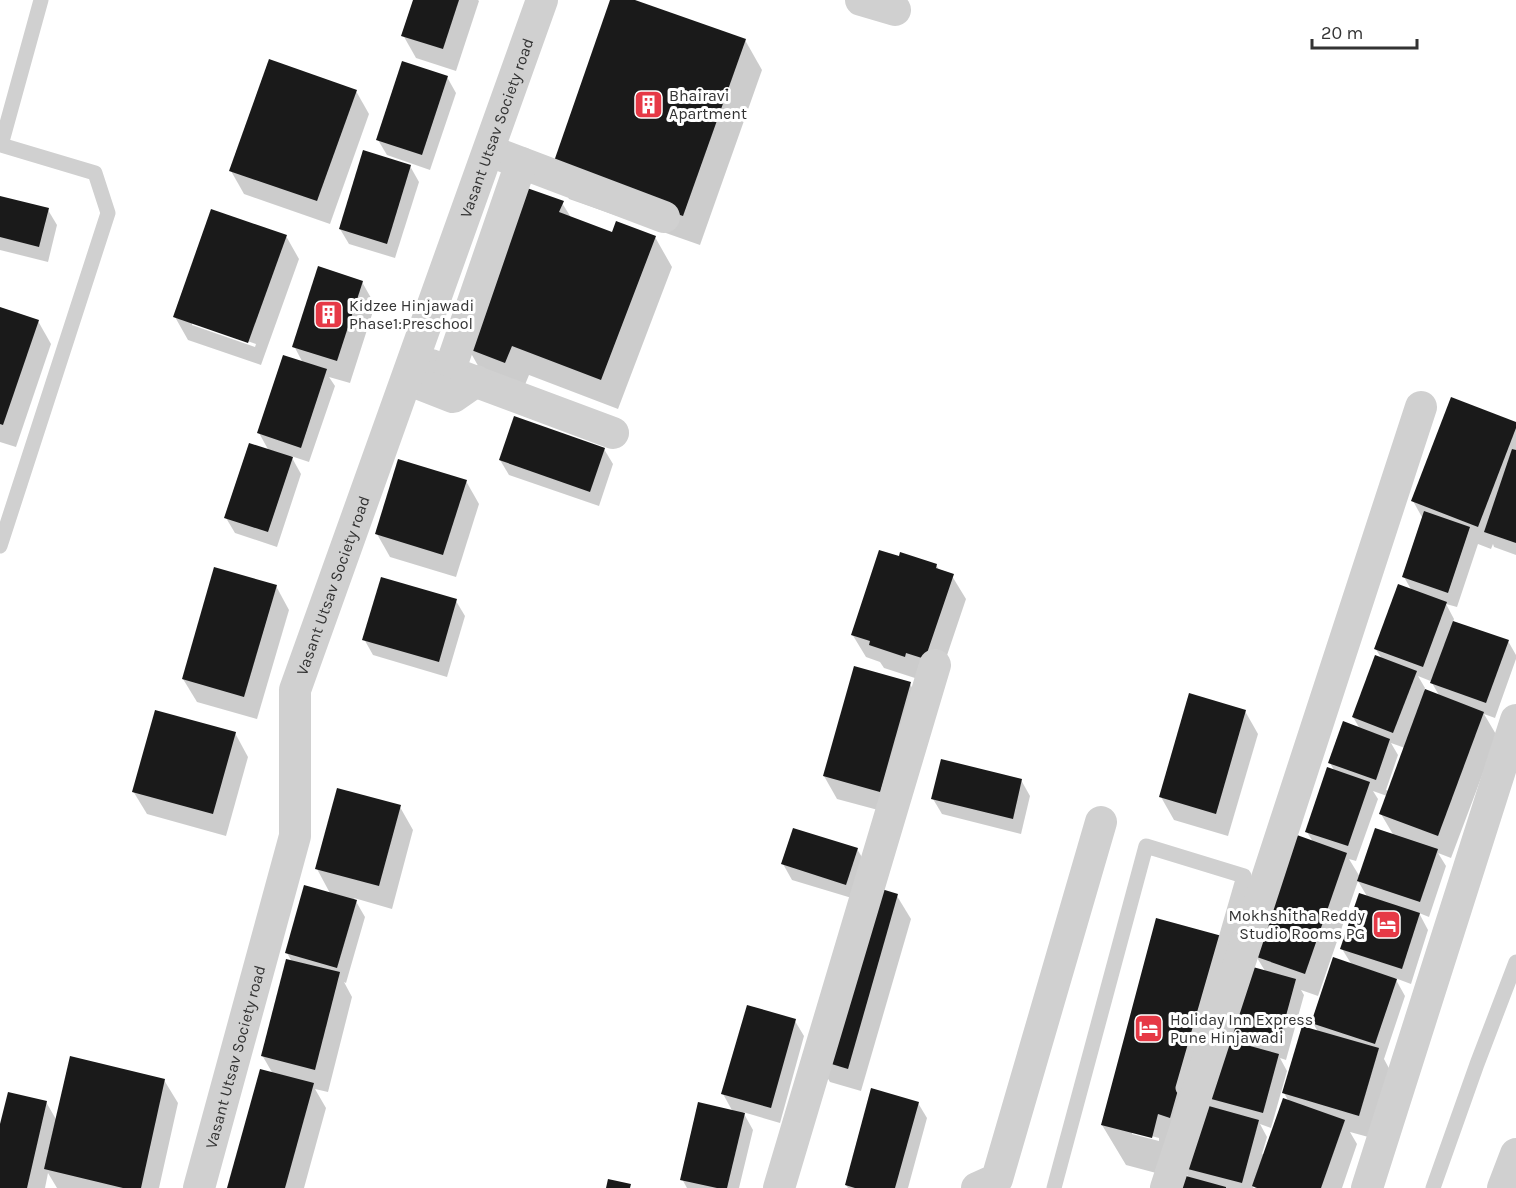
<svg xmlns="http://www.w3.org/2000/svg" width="1516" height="1188" font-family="Karla,sans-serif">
<rect width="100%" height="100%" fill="#fff"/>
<!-- shadow -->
<g fill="#0003" fill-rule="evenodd">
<polygon points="414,0 478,0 479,1 456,71 416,58 403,35"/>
<polygon points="612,0 630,0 745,40 762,70 700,245 569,199 552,169"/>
<polygon points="447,77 456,93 430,170 387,155 378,140"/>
<polygon points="356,91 369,114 330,224 244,194 231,171"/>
<polygon points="410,166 419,182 395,258 349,244 340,229"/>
<polygon points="0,198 48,210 57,225 48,262 0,250"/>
<polygon points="562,203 572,219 613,234 655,237 672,267 618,409 529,375 522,392 485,378 468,348"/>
<path d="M286 236 299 259 261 365 188 340 175 317ZM192 322 256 344 255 347 192 325Z"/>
<polygon points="362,282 375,305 350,383 329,377 335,386 309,462 291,456 301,474 277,547 235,533 226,518 269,451 259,433 303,363 294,346"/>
<polygon points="0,308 38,321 51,344 16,447 0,442"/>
<path d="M1516 424V555L1494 547 1493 544 1491 549 1478 544 1457 607 1446 604 1454 619 1453 622 1508 641 1516 655V659L1495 718 1484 714 1497 736 1451 858 1438 853 1446 866 1429 917 1419 913 1428 930 1411 984 1395 978 1405 996 1384 1059 1391 1072 1372 1138 1350 1132 1357 1144 1342 1188H1255L1254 1186 1253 1188H1172L1175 1178 1126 1165 1102 1125 1242 972 1265 971 1256 956 1313 842 1307 832 1335 772 1330 763 1360 729 1353 717 1382 659 1375 648 1412 591 1404 577 1423 519 1413 501ZM1418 676 1433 682 1432 683 1440 697 1424 691 1425 688ZM1391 743 1405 748 1389 791 1386 790 1398 755ZM1373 791 1387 796 1381 814 1394 836 1360 877 1349 859 1356 861 1378 799ZM1358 881 1368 898 1342 949 1352 965 1313 1023 1318 1032 1284 1093 1289 1102 1265 1155 1262 1154 1267 1137 1260 1124 1271 1128 1287 1071 1280 1058 1286 1060 1304 995 1301 990 1318 996ZM1228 1034 1233 1043 1226 1041ZM1132 1131 1159 1138V1141L1132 1134ZM1182 1166 1189 1178 1175 1174Z"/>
<polygon points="604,449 613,464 599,506 509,475 500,460"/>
<polygon points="466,481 479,504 456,577 390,557 377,534"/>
<polygon points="936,565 940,571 952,576 966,599 938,682 918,679 884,668 880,662 866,657 852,634"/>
<polygon points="276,586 289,610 257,719 197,702 183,679"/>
<polygon points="456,601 465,616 447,677 373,655 364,639"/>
<polygon points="910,684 923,707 893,814 837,799 824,776"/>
<polygon points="1245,711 1258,734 1228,836 1174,820 1161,797"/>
<polygon points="235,733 248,757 226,836 147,814 133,791"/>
<polygon points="1021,780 1030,796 1021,834 942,814 933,799"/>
<polygon points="400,807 413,830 392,909 354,898 365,917 346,983 344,982 352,997 328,1092 315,1089 326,1108 304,1188 229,1188 273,1074 262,1055 292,962 287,953 331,895 317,869"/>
<polygon points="857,849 866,864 855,899 792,880 783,864"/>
<polygon points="897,896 911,919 861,1091 830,1082 816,1059"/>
<polygon points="795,1021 804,1036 780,1123 743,1112 753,1130 739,1188 687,1188 682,1179 733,1112 723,1094"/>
<polygon points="164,1080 178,1103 159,1188 57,1188 48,1173 45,1188 0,1188 0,1126 46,1102 57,1121"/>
<polygon points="918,1103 927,1118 908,1188 848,1188 846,1185"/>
</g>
<!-- building -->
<g fill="#1a1a1a">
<polygon points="413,0 459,0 443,49 401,36"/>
<polygon points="610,0 635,0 746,39 683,216 551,170"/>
<polygon points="269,59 357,90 317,201 229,171"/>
<polygon points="402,61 448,76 422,155 376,140"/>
<polygon points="363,150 411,165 387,244 339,229"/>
<polygon points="527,188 564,201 559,212 612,232 616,221 656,236 601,380 512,346 505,363 466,348"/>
<polygon points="0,196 49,208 39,247 0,237"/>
<polygon points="211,209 287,235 248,343 173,317"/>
<polygon points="318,266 363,281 337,361 292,347"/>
<polygon points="0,307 39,320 3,425 0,424"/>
<polygon points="283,355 327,369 301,448 257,433"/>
<polygon points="1451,397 1516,422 1516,428 1478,527 1411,501"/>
<polygon points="514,416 605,448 590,492 499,460"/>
<polygon points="249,443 293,457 268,532 224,518"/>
<polygon points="1512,449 1516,450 1516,543 1484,532"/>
<polygon points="398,459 467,480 443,555 375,534"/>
<polygon points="1424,511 1470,527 1448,593 1402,577"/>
<polygon points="879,550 899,556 900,552 937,564 936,568 954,574 925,659 906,653 905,657 869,645 870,641 851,635"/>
<polygon points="214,567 277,585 244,697 182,679"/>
<polygon points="381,577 457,599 439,662 362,640"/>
<polygon points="1398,584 1447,602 1423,667 1374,649"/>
<polygon points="1453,621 1509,640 1486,703 1430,683"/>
<polygon points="1375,655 1417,671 1393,733 1352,717"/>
<polygon points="854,666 911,682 880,792 823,776"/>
<polygon points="1425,689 1484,712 1438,836 1379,814"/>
<polygon points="1189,693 1246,710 1216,814 1159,797"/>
<polygon points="155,710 236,732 213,814 132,792"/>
<polygon points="1343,721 1390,739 1376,780 1328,763"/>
<polygon points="941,759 1022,779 1013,819 931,799"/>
<polygon points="1327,767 1370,782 1348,846 1305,832"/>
<polygon points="337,788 401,805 379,886 315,869"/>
<polygon points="793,828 858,848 846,885 781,864"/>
<polygon points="1375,828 1438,849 1420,902 1357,881"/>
<polygon points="1297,835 1347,853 1305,974 1254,956"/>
<polygon points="865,884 898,894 848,1069 815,1059"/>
<polygon points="304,885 357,900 337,968 285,953"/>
<polygon points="1359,893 1420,913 1402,969 1340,949"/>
<polygon points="1156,918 1222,936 1170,1118 1158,1114 1152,1138 1101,1125"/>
<polygon points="1333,957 1397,979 1375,1044 1311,1023"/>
<polygon points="286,959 340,972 315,1070 261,1056"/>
<polygon points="1242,964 1296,979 1278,1045 1224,1030"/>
<polygon points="747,1005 796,1019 771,1108 721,1094"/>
<polygon points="1302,1026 1379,1048 1359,1116 1282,1093"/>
<polygon points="1221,1038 1279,1054 1263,1113 1204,1097"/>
<polygon points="70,1056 165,1079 141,1188 123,1188 44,1169"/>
<polygon points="260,1069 314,1083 285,1188 227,1188"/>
<polygon points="871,1088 919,1102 895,1188 855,1188 845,1185"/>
<polygon points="8,1092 47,1101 27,1188 0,1188 0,1124"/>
<polygon points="1283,1098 1345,1120 1321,1188 1257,1188 1252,1186"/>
<polygon points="698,1102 745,1113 727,1188 717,1188 680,1180"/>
<polygon points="1198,1103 1259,1120 1242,1183 1180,1167"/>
<polygon points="1175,1173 1226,1187 1226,1188 1170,1188"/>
<polygon points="608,1179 631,1184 630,1188 606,1188"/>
</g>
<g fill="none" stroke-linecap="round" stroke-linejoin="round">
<!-- lane -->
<g stroke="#d0d0d0" stroke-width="15">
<polyline points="0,546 108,213 95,173 1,145 41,0"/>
<polyline points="1054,1188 1146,846 1244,876 1183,1088"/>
<polyline points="1433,1188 1477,1064 1516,962"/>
</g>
<!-- street -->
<g stroke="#d0d0d0" stroke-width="32">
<polyline points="861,0 895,10"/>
<polyline points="503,156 664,217"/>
<polyline points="431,365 613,433"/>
<polyline points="449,372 521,163"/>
<polyline points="407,379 453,397 476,381"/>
<path id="s1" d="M199 1188 295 836V690L542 0"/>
<polyline points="779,1188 935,665"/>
<polyline points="977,1188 997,1179 1101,822"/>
<polyline points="1166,1188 1421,407"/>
<polyline points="1367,1188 1516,720"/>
<polyline points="1503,1188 1516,1154"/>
</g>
</g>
<!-- icons -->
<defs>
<symbol id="building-square" viewBox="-11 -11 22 22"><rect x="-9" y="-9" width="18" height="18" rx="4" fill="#e63946" stroke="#fff"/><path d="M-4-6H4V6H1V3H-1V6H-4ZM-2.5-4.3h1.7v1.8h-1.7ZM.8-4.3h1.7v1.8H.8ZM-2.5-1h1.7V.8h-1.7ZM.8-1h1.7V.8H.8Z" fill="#fff"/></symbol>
<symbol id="hotel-square" viewBox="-11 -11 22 22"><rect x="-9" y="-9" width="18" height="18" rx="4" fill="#e63946" stroke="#fff"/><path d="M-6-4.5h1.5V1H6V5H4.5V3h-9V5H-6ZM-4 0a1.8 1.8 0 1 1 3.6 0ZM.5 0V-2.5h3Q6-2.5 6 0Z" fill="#fff"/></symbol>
</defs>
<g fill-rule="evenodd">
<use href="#building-square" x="632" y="88" width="33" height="33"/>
<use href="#building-square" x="312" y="298" width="33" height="33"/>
<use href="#hotel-square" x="1370" y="908" width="33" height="33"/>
<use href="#hotel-square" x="1132" y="1012" width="33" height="33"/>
</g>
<g text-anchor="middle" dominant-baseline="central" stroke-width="6" stroke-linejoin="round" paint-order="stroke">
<!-- poi labels -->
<g font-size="16" fill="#333" stroke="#fff" text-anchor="start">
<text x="669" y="95">Bhairavi<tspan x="669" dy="18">Apartment</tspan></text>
<text x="349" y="305">Kidzee Hinjawadi<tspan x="349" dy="18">Phase1:Preschool</tspan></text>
<text x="1365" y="915" text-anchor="end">Mokhshitha Reddy<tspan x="1365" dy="18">Studio Rooms PG</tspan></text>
<text x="1170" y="1019">Holiday Inn Express<tspan x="1170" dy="18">Pune Hinjawadi</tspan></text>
</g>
<!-- street labels -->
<g font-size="16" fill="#333" stroke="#fff">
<text stroke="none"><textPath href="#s1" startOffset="1108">Vasant Utsav Society road</textPath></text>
<text stroke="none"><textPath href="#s1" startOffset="622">Vasant Utsav Society road</textPath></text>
<text stroke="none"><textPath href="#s1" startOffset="136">Vasant Utsav Society road</textPath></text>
</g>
</g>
<!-- scale -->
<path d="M1312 39v9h105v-9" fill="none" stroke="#333333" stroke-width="3"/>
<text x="1321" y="39" font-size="18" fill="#333333" stroke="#ffffff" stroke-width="4.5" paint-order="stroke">20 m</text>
</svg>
